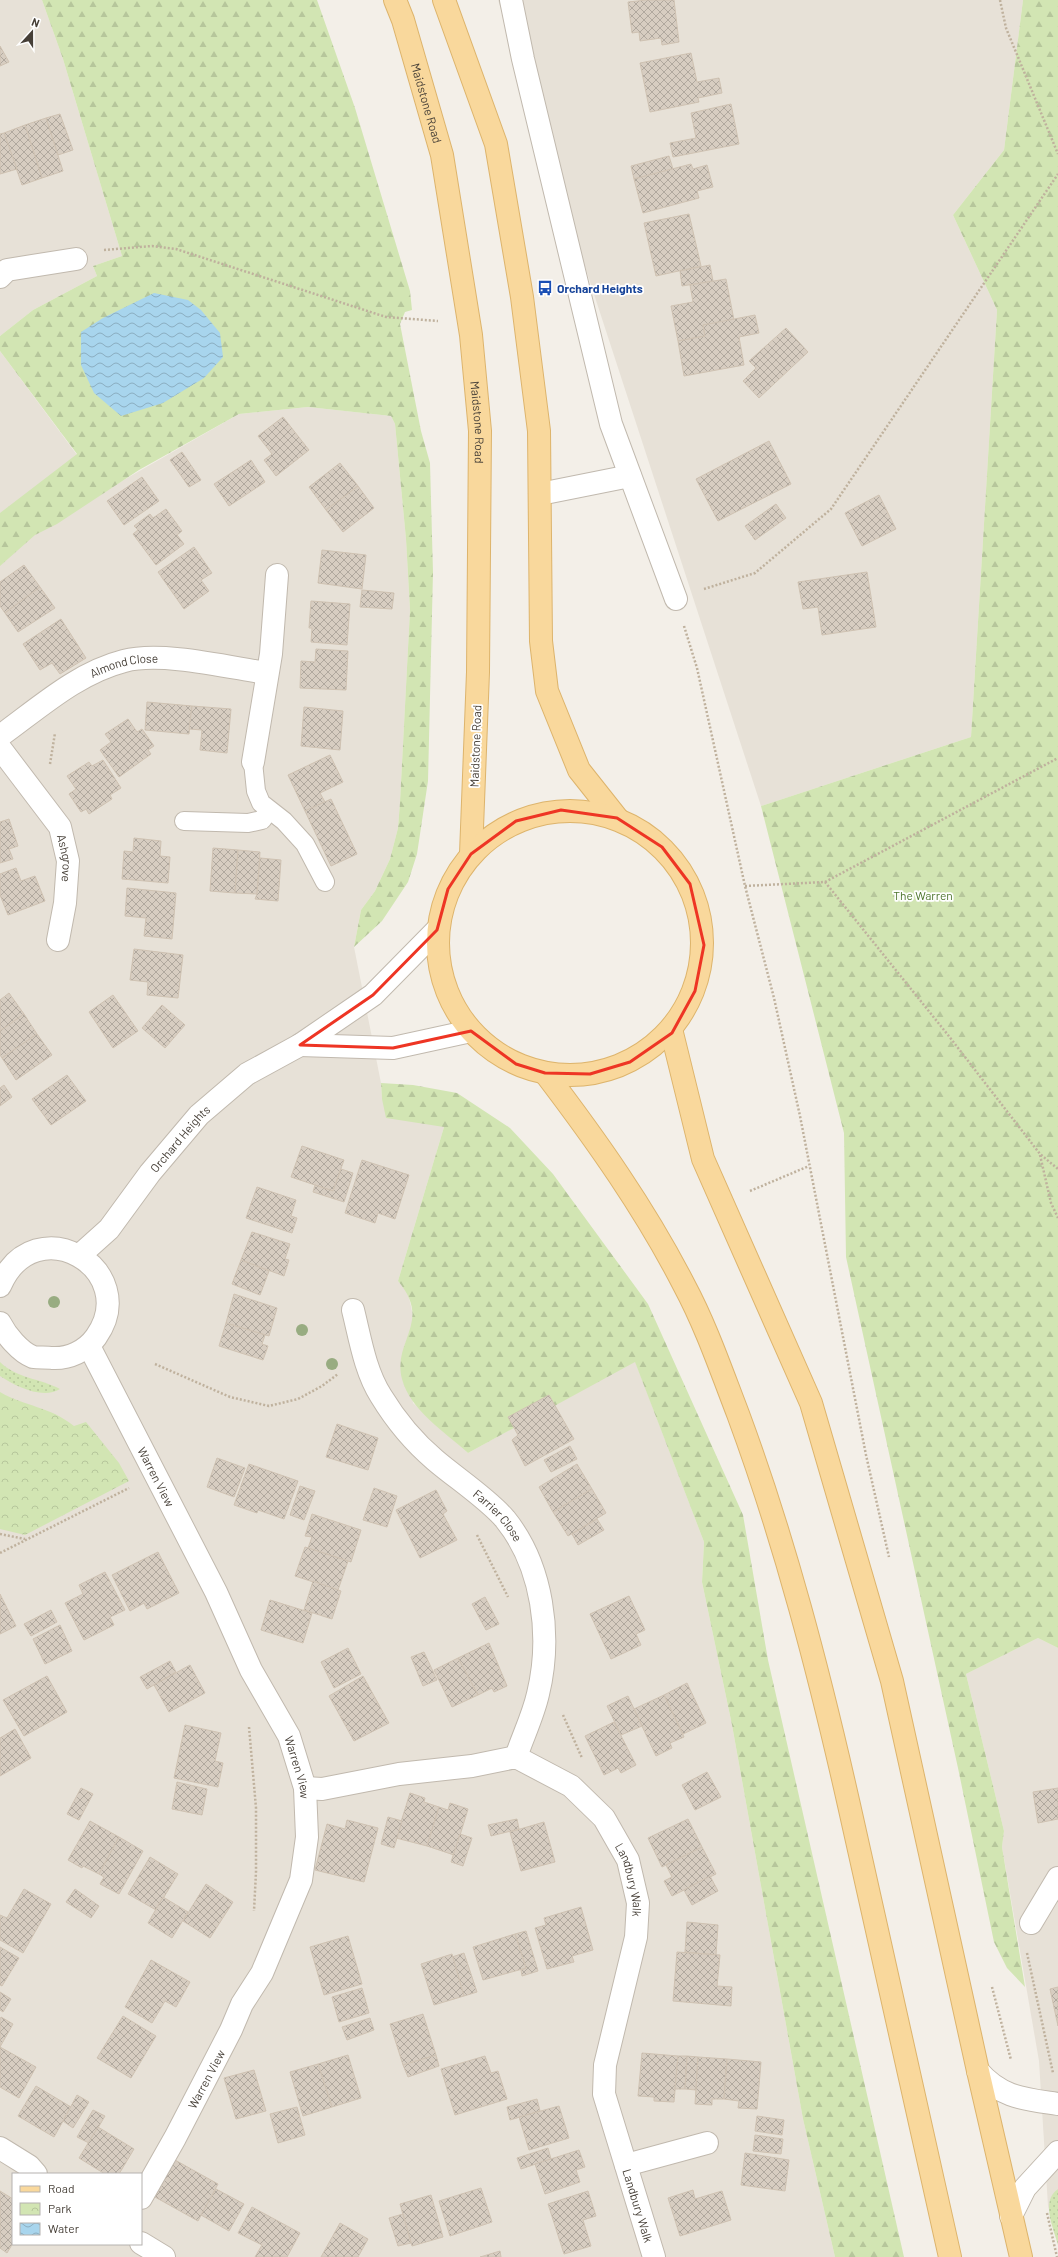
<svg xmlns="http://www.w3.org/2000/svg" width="1058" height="2257" font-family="Barlow,sans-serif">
<defs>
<pattern id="grass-dots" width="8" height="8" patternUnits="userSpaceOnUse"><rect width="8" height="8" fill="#d2e5b3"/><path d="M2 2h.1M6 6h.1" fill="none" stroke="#b6c69b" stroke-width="1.8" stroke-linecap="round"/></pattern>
<pattern id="forest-firs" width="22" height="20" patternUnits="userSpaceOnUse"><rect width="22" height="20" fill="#d2e5b3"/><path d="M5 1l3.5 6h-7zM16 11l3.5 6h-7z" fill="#b6c69b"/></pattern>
<pattern id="park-crowns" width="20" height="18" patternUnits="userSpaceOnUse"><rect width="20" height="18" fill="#d2e5b3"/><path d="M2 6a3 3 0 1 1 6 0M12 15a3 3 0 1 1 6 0" fill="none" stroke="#b6c69b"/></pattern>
<pattern id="water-waves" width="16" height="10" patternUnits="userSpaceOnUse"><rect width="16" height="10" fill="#a8d5ed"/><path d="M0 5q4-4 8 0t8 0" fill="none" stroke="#8baec1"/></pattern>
<pattern id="building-cross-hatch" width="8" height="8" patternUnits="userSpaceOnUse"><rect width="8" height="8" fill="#d7cdc1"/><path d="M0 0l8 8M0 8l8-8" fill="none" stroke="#b0a89e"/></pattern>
</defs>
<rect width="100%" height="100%" fill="#f3efe8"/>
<!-- residential -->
<g fill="#e7e1d7" fill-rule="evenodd">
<polygon points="0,0 42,0 63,59 122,256 93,266 97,276 33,310 0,336"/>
<polygon points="498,0 1023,0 1004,150 953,215 997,310 971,737 761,806"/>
<path d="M0 351 77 455 108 489 239 414 308 407 391 416 395 424 406 539 410 610 400 802 398 828 390 859 375 891 361 910 354 947 381 1083 382 1099 444 1127 398 1281 408 1293 412 1311V1326L404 1347 413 1403 468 1453 635 1361 704 1542 702 1582 732 1725 803 2119 835 2257H0ZM13 2174H141V2244H13Z"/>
<polygon points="1038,1638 1058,1648 1058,2245 1048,2206 1039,2061 1002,1847 1004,1831 966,1674"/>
</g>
<!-- grass -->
<g fill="url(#grass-dots)">
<path d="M0 1362C17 1379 40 1378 60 1389 43 1400 15 1386 0 1376Z"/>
<path d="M1058 2189V2245C1054 2229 1040 2201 1058 2189Z"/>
</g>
<!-- forest -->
<g fill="url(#forest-firs)">
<polygon points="42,0 317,0 355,108 410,291 412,310 405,312 400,324 421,431 430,463 433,572 428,781 417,854 408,882 382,921 354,947 361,910 375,891 390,859 398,828 400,802 410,610 406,539 395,424 391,416 308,407 239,414 139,470 57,524 35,535 0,566 0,513 77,454 0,351 0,336 33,310 97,276 93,266 122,256 63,59"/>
<polygon points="1023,0 1058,0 1058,1648 1038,1638 966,1674 1004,1831 1002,1847 1025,1987 1007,1968 994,1942 958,1768 846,1257 844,1133 761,806 971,737 997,310 953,215 1004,150"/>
<path d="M381 1083 413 1085 457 1093 510 1128 553 1174 648 1304 743 1515 768 1660 904 2257H835L803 2119 732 1725 702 1582 704 1542 635 1362 468 1453C445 1432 410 1410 402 1379 392 1341 433 1322 398 1281L444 1127 386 1118 382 1099Z"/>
</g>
<!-- park -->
<path fill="url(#park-crowns)" d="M0 1392C26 1407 49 1406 74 1426L86 1422 119 1463 129 1481 25 1535 0 1529Z"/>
<!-- water -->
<polygon fill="url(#water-waves)" points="154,293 188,300 201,310 220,333 223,357 204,378 163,403 121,416 94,393 81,365 81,332 103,318"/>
<!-- building -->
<g fill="url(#building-cross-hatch)" stroke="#cfc2b2">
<polygon points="647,0 674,0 679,42 662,45 661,38 640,41 639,32 632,33 628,2"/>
<polygon points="0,46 9,62 0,66"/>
<polygon points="691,53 697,82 719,78 722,93 698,98 699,102 650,112 640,63"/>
<polygon points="731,104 739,144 673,157 670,143 696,138 691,113"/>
<polygon points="60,114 73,150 58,155 46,118"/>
<polygon points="46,118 63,171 42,178 25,125"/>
<polygon points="25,125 42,178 22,185 4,133"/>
<polygon points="4,133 17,169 0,174 0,134"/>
<polygon points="669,156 673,169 634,179 631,166"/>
<polygon points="691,164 693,169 707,165 713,187 697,191 699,198 643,213 634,179"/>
<polygon points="689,214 701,266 656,276 644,223"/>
<polygon points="710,265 713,281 682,286 680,271"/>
<polygon points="726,279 734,320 703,325 705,336 678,341 671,306 693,302 690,285"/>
<polygon points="755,315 759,333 739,337 744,365 684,376 678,341 705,336 703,325"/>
<polygon points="786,328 808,352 759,398 743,381 756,368 749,361"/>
<polygon points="283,417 309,450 276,476 264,460 272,454 258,436"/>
<polygon points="769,441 791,484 718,521 696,479"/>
<polygon points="182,452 201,480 189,487 170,460"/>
<polygon points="251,460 265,482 229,506 214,484"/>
<polygon points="340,463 358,486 326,510 309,487"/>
<polygon points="142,477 159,501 124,525 107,501"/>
<polygon points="358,486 374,508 343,532 326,510"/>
<polygon points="879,495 896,529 862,546 845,513"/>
<polygon points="776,504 786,518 755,540 745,526"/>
<polygon points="166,509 182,531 177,535 184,544 156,565 133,534 138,530 134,526 150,514 153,518"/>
<polygon points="194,547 212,573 201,580 209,591 184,609 158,572"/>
<polygon points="322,550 366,555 362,589 318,583"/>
<polygon points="24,565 40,587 5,613 0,606 0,582"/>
<polygon points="867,572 876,627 822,635 818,607 803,609 798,582"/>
<polygon points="40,587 55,608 18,632 5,613"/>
<polygon points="362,590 394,593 392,609 360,607"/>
<polygon points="311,601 350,604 347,645 311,642 312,628 309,628"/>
<polygon points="61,619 86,658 60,674 52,663 40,670 23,644"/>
<polygon points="316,649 348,651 346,690 300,688 301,661 315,662"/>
<polygon points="147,702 192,706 189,734 145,730"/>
<polygon points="192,706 231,709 227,753 200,750 202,730 189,729"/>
<polygon points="304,707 343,711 340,750 301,746"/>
<polygon points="128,719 137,732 142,729 154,746 148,750 151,754 119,777 100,750 111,742 105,734"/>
<polygon points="330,755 343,782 320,793 325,802 305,811 288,775"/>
<polygon points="103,760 121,788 110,795 112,799 89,814 86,809 81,812 69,794 76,789 67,776 89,762 92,766"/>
<polygon points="331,799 357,854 331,866 305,811"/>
<polygon points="9,819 18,846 9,849 13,859 0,863 0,822"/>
<polygon points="134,838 161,841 160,856 170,857 168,883 122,879 124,851 133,852"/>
<polygon points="213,848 238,850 235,893 210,891"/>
<polygon points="238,850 260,852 257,894 235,893"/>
<polygon points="260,858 281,860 278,901 255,899 257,894"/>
<polygon points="16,868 21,881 35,876 45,901 8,915 0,895 0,874"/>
<polygon points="127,888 176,893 172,939 144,936 146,918 125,916"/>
<polygon points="134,949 183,955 178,998 147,995 148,982 130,980"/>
<polygon points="9,993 24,1014 0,1031 0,1000"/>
<polygon points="113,995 138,1031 113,1048 89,1012"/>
<polygon points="162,1005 185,1025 165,1048 142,1028"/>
<polygon points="24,1014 37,1034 2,1058 0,1055 0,1031"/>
<polygon points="37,1034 52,1055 16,1080 2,1058"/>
<polygon points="67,1075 86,1101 51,1125 32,1099"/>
<polygon points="4,1085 12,1097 0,1106 0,1088"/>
<polygon points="302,1146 344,1160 333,1191 291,1177"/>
<polygon points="362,1160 409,1175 395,1219 378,1213 375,1223 345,1213"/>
<polygon points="341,1169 353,1173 344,1202 313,1192 315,1185 333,1191"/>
<polygon points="257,1187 296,1200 291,1216 297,1218 292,1233 246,1218"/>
<polygon points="252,1232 290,1244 285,1259 289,1260 284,1276 241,1260"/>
<polygon points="241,1260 269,1271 260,1295 232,1284"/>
<polygon points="234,1294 277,1308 269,1336 226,1323"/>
<polygon points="226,1323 265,1335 262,1344 268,1346 263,1360 219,1346"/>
<polygon points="549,1395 574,1439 525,1466 512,1440 518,1435 508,1417"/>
<polygon points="337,1424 378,1438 368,1470 326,1457"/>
<polygon points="570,1446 577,1459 551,1472 544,1460"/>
<polygon points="217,1458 245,1468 234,1497 207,1487"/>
<polygon points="249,1464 298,1481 284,1519 258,1510 257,1513 234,1505"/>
<polygon points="577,1464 592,1489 553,1512 539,1487"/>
<polygon points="300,1486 315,1491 304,1520 290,1515"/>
<polygon points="374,1488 397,1496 387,1527 363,1520"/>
<polygon points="592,1489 606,1513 568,1536 553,1512"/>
<polygon points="436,1490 447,1511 443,1514 457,1540 420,1558 396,1510"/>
<polygon points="312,1514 361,1530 351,1562 308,1548 312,1537 305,1536"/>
<polygon points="597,1519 604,1530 578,1545 572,1534"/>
<polygon points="305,1547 348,1561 338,1590 295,1576"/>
<polygon points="158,1552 179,1593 147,1609 144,1603 130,1611 112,1575"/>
<polygon points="105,1572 125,1610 110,1617 114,1625 84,1640 65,1603 83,1594 79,1585"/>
<polygon points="313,1581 341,1591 332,1619 304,1610"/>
<polygon points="0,1594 16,1626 0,1634"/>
<polygon points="629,1596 645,1630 636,1634 641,1645 611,1659 590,1614"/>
<polygon points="485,1597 499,1624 486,1630 472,1604"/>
<polygon points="270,1600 312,1613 303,1643 261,1630"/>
<polygon points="51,1610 57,1622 31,1636 24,1624"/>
<polygon points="60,1625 72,1651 45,1664 33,1639"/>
<polygon points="489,1643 507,1686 494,1692 492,1688 478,1695 458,1658"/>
<polygon points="348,1648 361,1674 334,1688 321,1662"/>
<polygon points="424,1652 437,1680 423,1686 411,1657"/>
<polygon points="458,1658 478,1695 452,1707 434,1670"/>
<polygon points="170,1661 176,1672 147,1689 140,1677"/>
<polygon points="190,1665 205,1693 169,1712 154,1685"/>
<polygon points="47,1676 67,1712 24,1736 3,1700"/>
<polygon points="363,1676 389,1723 354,1741 329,1696"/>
<polygon points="687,1683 706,1723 683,1734 664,1695"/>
<polygon points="664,1695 684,1737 670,1743 672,1748 656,1756 634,1709"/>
<polygon points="628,1696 642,1726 621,1735 607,1706"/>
<polygon points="614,1722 636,1765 621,1773 618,1768 604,1775 585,1736"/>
<polygon points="185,1725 221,1733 215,1761 223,1763 218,1787 174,1778"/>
<polygon points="15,1729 31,1758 0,1776 0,1738"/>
<polygon points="707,1772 721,1797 695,1810 682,1785"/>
<polygon points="177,1782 207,1789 202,1815 172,1809"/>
<polygon points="81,1788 93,1794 79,1820 67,1814"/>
<polygon points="1058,1788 1058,1819 1038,1823 1033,1792"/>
<polygon points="410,1793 425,1798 424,1802 439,1807 427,1846 396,1838"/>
<polygon points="450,1803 468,1809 454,1855 427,1846 439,1807 448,1810"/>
<polygon points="388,1817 402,1821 394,1848 381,1844"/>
<polygon points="517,1819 519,1829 491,1836 488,1825"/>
<polygon points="688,1819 702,1847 662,1867 648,1838"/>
<polygon points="347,1820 378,1828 364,1882 315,1870 327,1824 345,1829"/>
<polygon points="90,1821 119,1837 99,1874 83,1866 82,1868 68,1860"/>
<polygon points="544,1822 555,1862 521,1871 510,1832"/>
<polygon points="460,1834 472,1838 463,1866 451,1862"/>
<polygon points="119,1837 143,1851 119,1894 100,1884 104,1877 99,1874"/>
<polygon points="702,1847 716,1874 672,1896 664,1881 672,1877 666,1865"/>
<polygon points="150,1857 178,1874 156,1910 128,1894"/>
<polygon points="710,1876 718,1891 692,1905 684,1890"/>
<polygon points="206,1884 233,1902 210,1938 183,1921"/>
<polygon points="24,1889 51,1904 23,1953 0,1940 0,1915 7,1918"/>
<polygon points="75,1889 99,1906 91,1918 66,1902"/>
<polygon points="163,1897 188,1912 172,1938 148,1923"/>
<polygon points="581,1907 593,1950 572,1956 574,1962 547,1969 535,1928 546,1925 544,1918"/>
<polygon points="687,1922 718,1925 716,1955 685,1952"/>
<polygon points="526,1931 538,1971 522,1976 521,1970 526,1968 515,1934"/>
<polygon points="515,1934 526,1968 483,1980 473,1947"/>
<polygon points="348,1936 362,1984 324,1995 310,1947"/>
<polygon points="0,1947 19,1958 2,1986 0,1985"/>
<polygon points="677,1952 720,1955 717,1986 732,1987 731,2006 673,2001"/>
<polygon points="464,1953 477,1992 464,1996 452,1957"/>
<polygon points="452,1954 464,1996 434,2005 421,1964"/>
<polygon points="151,1960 190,1982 176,2007 165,2001 152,2023 125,2007"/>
<polygon points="1058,1987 1058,2026 1050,1989"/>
<polygon points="362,1988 369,2013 339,2022 332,1997"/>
<polygon points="0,1992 11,1999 3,2012 0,2010"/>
<polygon points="423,2014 436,2055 403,2065 390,2024"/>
<polygon points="123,2016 156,2036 131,2078 97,2058"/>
<polygon points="1,2017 13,2024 0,2047 0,2019"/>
<polygon points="370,2018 374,2030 347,2040 342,2027"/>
<polygon points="0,2047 36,2067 19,2098 0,2087"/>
<polygon points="642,2053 678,2056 674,2102 654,2101 654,2097 638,2096"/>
<polygon points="348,2055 361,2098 332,2107 318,2064"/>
<polygon points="436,2055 439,2066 408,2077 403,2065"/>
<polygon points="485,2056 491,2073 498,2071 507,2099 455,2115 441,2069"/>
<polygon points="678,2056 687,2056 685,2089 675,2089"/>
<polygon points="687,2056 698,2057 696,2090 685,2089"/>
<polygon points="698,2057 727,2059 724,2099 712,2099 712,2105 695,2104"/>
<polygon points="727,2059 761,2062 757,2109 738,2108 739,2101 724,2099"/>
<polygon points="318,2064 332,2107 303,2116 290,2072"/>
<polygon points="254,2070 266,2111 236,2119 224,2078"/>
<polygon points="36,2086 71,2107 54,2137 18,2116"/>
<polygon points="77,2095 89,2102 73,2128 63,2121"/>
<polygon points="537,2099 540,2111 510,2120 507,2107"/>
<polygon points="559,2106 569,2138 529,2150 519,2117"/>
<polygon points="297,2107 305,2135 278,2143 270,2114"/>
<polygon points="93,2110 105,2116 89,2143 77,2137"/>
<polygon points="757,2116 784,2120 782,2135 755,2131"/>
<polygon points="98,2127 134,2149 119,2174 105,2174 79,2158"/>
<polygon points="755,2135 783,2139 781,2154 753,2151"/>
<polygon points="548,2148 551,2159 521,2169 517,2158"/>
<polygon points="579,2150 585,2167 576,2170 580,2182 545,2194 535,2164"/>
<polygon points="745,2153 789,2160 785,2191 741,2185"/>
<polygon points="175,2160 218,2184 198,2221 155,2197"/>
<polygon points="481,2188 492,2222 450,2236 439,2201"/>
<polygon points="216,2189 244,2204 229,2231 201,2215"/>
<polygon points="693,2190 695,2199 722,2191 731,2220 680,2236 668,2198"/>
<polygon points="0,2191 13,2199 13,2243 7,2253 0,2248"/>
<polygon points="588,2191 596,2216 583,2220 591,2246 564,2254 548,2204"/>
<polygon points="431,2195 443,2237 412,2246 400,2204"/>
<polygon points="252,2207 300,2233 287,2257 255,2257 262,2245 238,2233"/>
<polygon points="403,2214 411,2243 398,2246 389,2218"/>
<polygon points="340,2223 368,2239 358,2257 321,2257"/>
<polygon points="500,2251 501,2257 480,2257"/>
</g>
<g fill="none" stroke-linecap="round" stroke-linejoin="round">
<defs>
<g id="service">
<polyline points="253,762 256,791 261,803 284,821 305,844 325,882"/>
<polyline points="184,821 248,823 262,820 269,810"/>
</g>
<g id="minor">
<polyline points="511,0 523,59 611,424 676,599"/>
<polyline points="0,277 7,270 76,259"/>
<polyline points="540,494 630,476"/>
<path id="s1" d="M0 736C39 708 77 673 124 661 161 651 227 667 266 673"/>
<path id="s2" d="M0 748 60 827 68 861 65 903 58 940"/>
<polyline points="253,762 271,654 277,575"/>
<polyline points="300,1045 393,1048 471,1031"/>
<path id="s3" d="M80 1255 109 1229 150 1173 199 1115 247 1074 300 1045 373 995 437 930"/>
<path d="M0 1286C35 1205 143 1270 96 1337 86 1351 69 1359 52 1358 46 1357 39 1358 33 1357 20 1352 6 1335 0 1323"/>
<path id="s4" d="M353 1310C360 1338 365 1371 381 1396 395 1419 415 1443 435 1460 456 1478 488 1499 505 1519 543 1566 552 1636 538 1694 533 1716 523 1736 516 1757"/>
<path id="s5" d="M89 1346 216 1592 251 1670 289 1736 305 1788 307 1837 301 1880 262 1973 242 2004 231 2030 175 2138 141 2198"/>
<path id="s6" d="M305 1788 322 1789 399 1774 472 1766 516 1757 571 1786 604 1818 628 1860 638 1903 636 1937 605 2065 604 2094 654 2257"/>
<polyline points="1031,1923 1058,1878"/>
<path d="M978 2071C1001 2098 1025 2099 1058 2104"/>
<polyline points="0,2148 29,2166 36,2174"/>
<polyline points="626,2165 707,2143"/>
<polyline points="1011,2216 1025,2188 1058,2152"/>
<polyline points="141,2243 164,2257"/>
</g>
<g id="primary">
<path id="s7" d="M395 0 403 20 442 155 471 335 480 431 478 672 471 854"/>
<polyline points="444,0 496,144 522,297 539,431 541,641 547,691 579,770 617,818"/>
<circle cx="570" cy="943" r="132"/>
<polyline points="672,1033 703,1159 811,1403 892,1681 978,2071 1021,2257"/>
<path d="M545 1073C596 1140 645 1209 684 1285 706 1326 721 1370 738 1414 785 1541 819 1672 849 1805 883 1955 916 2106 950 2257"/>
</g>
</defs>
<!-- service casing -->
<use href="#service" stroke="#c1b9ae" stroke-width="20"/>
<!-- minor casing -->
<use href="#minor" stroke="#c1b9ae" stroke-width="24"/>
<!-- primary casing -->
<use href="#primary" stroke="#ddb46c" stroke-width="24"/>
<!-- path -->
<g stroke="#bfb19d" stroke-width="2.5" stroke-dasharray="2 2" stroke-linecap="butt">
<polyline points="1000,0 1006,28 1058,154"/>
<polyline points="104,250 152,246 176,249 386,317 438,321"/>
<polyline points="704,589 755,573 831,509 1058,174"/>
<polyline points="684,626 697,668 745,886 774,998 800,1116 866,1455 889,1557"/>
<polyline points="50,764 55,733"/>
<polyline points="825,882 1058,758"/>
<polyline points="745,886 825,882 948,1035 1040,1154 1058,1169"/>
<polyline points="1040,1155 1051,1203 1058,1218"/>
<polyline points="750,1191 809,1166"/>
<polyline points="155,1364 230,1397 269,1406 298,1399 322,1386 338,1374"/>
<polyline points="0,1534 25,1539"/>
<polyline points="477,1535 508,1597"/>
<polyline points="0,1553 129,1488"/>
<polyline points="563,1715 582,1758"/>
<polyline points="249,1727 256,1808 256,1872 254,1911"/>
<polyline points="1027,1953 1053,2073"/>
<polyline points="992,1987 1011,2060"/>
<polyline points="1047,2213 1057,2257"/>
</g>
<!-- service -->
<use href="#service" stroke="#fff" stroke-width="18"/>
<!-- minor -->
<use href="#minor" stroke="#fff" stroke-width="22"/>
<!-- primary -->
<use href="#primary" stroke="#f9d89c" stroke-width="22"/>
</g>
<!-- trees -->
<g fill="#98ac81">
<circle cx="54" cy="1302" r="6"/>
<circle cx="302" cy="1330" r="6"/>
<circle cx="332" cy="1364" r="6"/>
</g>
<!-- marked area -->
<path fill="none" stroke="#ee3524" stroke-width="3" stroke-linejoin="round" d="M561 810 617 818 662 847 690 884 704 945 695 991 672 1033 630 1062 590 1074 545 1073 516 1064 471 1031 393 1048 300 1045 373 995 437 930 448 889 471 854 516 821Z"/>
<!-- icons -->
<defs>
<symbol id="bus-bare" viewBox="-9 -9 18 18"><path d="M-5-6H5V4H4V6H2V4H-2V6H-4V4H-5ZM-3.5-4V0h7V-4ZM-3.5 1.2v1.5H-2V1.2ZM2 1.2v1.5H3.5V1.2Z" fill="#1a4fb4" stroke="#fff" stroke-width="2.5" paint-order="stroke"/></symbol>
</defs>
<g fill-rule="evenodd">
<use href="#bus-bare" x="534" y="277" width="22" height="22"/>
</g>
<g text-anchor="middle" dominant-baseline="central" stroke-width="3.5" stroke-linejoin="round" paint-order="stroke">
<!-- street labels -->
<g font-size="12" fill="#463f37" stroke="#fff">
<text stroke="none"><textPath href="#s7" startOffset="108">Maidstone Road</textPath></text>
<text stroke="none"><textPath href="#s7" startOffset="432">Maidstone Road</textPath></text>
<text stroke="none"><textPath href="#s1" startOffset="145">Almond Close</textPath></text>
<text transform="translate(475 746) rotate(-88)">Maidstone Road</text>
<text stroke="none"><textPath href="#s2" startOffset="131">Ashgrove</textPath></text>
<text stroke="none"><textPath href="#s3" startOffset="154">Orchard Heights</textPath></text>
<text stroke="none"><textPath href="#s5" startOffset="147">Warren View</textPath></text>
<text stroke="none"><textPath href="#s4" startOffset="259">Farrier Close</textPath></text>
<text stroke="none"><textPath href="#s5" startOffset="471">Warren View</textPath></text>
<text stroke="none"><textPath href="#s6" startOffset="390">Landbury Walk</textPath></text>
<text transform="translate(206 2079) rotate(-62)">Warren View</text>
<text stroke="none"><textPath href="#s6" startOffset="726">Landbury Walk</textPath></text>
</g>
<!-- transit labels -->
<g font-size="12" font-weight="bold" fill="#164399" stroke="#fff" text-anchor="start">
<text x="557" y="288">Orchard Heights</text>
</g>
<!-- park labels -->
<g font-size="12" fill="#4d752d" stroke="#fff">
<text x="923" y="895">The Warren</text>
</g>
</g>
<!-- legend -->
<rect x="12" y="2173" width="130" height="72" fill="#ffffff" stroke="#b5b2af"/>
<rect x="20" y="2186" width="20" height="6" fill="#f9d89c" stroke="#b5b2af"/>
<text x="48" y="2193" font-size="12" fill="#463f37">Road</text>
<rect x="20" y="2203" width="20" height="12" fill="url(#park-crowns)" stroke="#b5b2af"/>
<text x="48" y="2213" font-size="12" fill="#463f37">Park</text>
<rect x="20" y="2223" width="20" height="12" fill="url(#water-waves)" stroke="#b5b2af"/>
<text x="48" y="2233" font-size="12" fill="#463f37">Water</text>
<!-- north arrow -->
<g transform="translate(32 32) rotate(21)" stroke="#ffffff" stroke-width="3" paint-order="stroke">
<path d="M0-3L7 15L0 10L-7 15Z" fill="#463f37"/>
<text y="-6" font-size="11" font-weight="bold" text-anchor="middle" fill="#463f37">N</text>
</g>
</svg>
